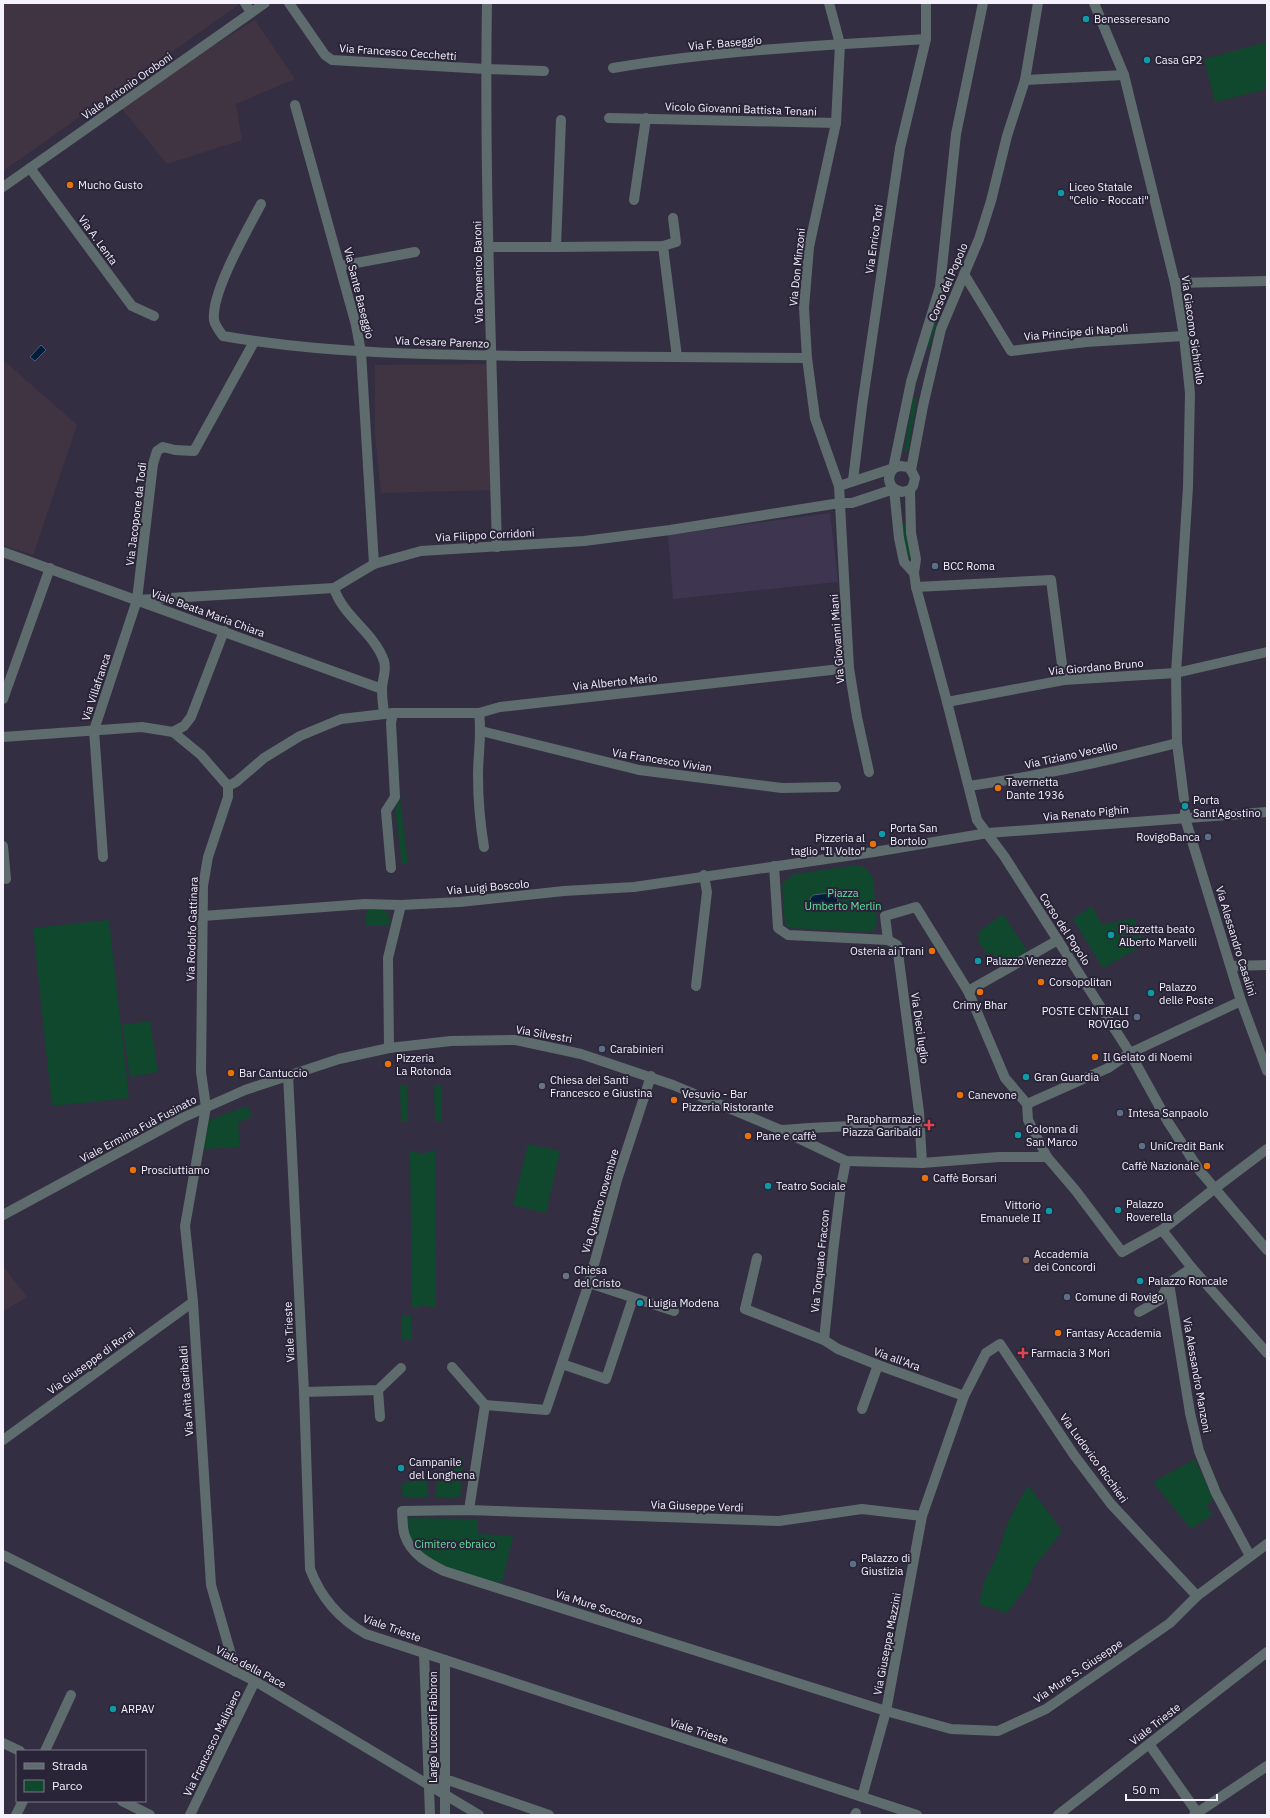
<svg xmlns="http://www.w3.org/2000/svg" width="1270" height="1818" font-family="'IBM Plex Sans',sans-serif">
<rect width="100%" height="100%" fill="#332e42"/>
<!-- industrial -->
<g fill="#413442">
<polygon points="3,3 236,3 238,5 3,171"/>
<polygon points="255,20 295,79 236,104 242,140 167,164 118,104"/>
<polygon points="3,360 77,425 33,555 3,545"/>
<polygon points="488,364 493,490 381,493 375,435 375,365"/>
<polygon points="3,1266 27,1297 3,1311"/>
</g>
<!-- built -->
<polygon fill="#3e3651" points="830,513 838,582 673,599 668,535"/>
<!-- green -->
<g fill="#10482d">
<polygon points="1267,42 1267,89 1215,102 1204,59"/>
<polygon points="942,295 945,297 929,348 926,347"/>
<polygon points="913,398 917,398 908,452 904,451"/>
<polygon points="905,523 912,557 908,558 901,524"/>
<polygon points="394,728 396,728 401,808 408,863 402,864 395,810 399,800"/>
<polygon points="857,865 867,869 873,878 877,921 874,930 869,932 790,928 785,925 782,885 785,881 794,874"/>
<polygon points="1092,906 1102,925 1134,918 1144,945 1103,968 1073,919"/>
<polygon points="367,910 383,910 388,913 390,925 365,925"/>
<polygon points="1003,914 1027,951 1002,967 992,952 988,955 977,940 980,937 977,933"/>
<polygon points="109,920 129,1098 52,1106 33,928"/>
<polygon points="150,1021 158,1072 130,1077 122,1025"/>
<polygon points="400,1085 407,1085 408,1122 401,1122"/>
<polygon points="434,1085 441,1085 442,1122 435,1122"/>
<polygon points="247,1106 252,1116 238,1123 240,1147 202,1149 206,1124 212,1119"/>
<polygon points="528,1144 560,1151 546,1213 513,1205"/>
<polygon points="410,1150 422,1154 435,1150 436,1308 422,1305 418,1308 412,1308"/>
<polygon points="402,1315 411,1315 412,1340 402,1340"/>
<polygon points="464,1456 462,1473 452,1472"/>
<polygon points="1195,1459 1213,1499 1206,1507 1213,1514 1191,1529 1153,1482"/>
<polygon points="452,1475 462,1476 460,1498 436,1497 437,1479 451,1479"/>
<path d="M427 1479 428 1497H403L401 1484C411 1482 417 1479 427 1479Z"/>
<polygon points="1028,1485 1062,1531 1035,1566 1032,1572 1032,1579 1007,1613 979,1604 984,1582 997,1556 1008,1522"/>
<path d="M408 1518 478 1519V1534L513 1536 502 1583C473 1576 419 1567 409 1534 408 1529 408 1523 408 1518Z"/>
<polygon points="432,1686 433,1686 435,1742 433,1742"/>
</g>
<!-- water -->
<g fill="#001d3d" stroke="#4a5d77">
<polygon points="41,345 46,350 35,361 30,357"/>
<polygon points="830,893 836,895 838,900 835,908 818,911 811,907 810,899 813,895"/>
</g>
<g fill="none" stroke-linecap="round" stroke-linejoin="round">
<!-- minor -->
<g stroke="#5e6c6d" stroke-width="10">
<polyline points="245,3 251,12"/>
<polyline points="289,3 325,55 332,60 486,69 544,71"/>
<path d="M487 3C484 184 492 366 497 547"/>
<polyline points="829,3 840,44 836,123 809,247 804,308 807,358 815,418 839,486 849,668 857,717 869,772"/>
<polyline points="1038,3 1025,80 1007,136 991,201 979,239 941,329 923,406 911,470 915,478 913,486 910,490 911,533 916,559 914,573 916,587 947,702 977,820 1004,856 1130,1053 1168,1122 1200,1171 1267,1250"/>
<polyline points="1094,3 1124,75 1175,283 1184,336 1190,393 1188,487 1176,673 1177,743 1184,799"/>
<path d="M613 68C716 51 822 45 926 39"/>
<polyline points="1025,80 1124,75"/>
<polyline points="295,105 356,325 361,352 374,564"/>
<polyline points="609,118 836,123"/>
<polyline points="30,168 132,306 154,316"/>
<polyline points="3,187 265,3"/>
<polyline points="634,200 646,118"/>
<path d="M261 204C247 231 211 292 214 320 215 325 220 332 223 336 327 354 433 355 538 356 628 357 717 357 807 358"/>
<polyline points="663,246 677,357"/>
<polyline points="489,247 556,247 561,120"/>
<polyline points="556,247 663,246 676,242 673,218"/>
<polyline points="340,266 415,252"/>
<polyline points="964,274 1011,351 1086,342 1184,336"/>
<polyline points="1175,283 1267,281"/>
<polyline points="853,480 862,406 900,148 926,39 926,3"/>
<polyline points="839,486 900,466 908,467 911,470"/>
<polyline points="3,552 382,689"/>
<path d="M914 573 904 562 899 538 894 489C888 483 887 476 893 469L911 382 940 287 956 134 983 3"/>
<polyline points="916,587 1051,580 1064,680"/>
<path d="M334 588C343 617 374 632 384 661 387 670 382 680 382 689 382 697 383 705 384 714"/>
<polyline points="137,600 334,588 374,564 421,551 584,541 670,530 840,503 852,503 894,489 902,492 910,490"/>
<polyline points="3,699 50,568"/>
<polyline points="947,702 1064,680 1176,673 1267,652"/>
<path d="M479 713C482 734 478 754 478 775 478 800 480 823 484 847"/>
<polyline points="481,731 639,770 782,788 836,787"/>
<polyline points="173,732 184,726 191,717 224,631"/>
<polyline points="3,737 142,727 173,732 201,755 228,786"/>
<polyline points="228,786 228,797 208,857 203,886 201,1072 206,1107 185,1226 193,1302 211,1585 236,1672"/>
<polyline points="228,786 236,782 264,758 300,736 341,719 393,713 479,713 500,707 849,668"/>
<path d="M969 786C1039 776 1108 761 1177 743"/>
<polyline points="1185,812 1185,818 1241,1001 1267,1071"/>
<polyline points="3,846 6,879"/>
<polyline points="103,857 94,730 137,600 153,464 157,451 163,447 175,450 194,451 254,342"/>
<polyline points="774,866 778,928 788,935 888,940 897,945 919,1112 922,1163"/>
<polyline points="391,868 386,811 395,797 391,723 393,713"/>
<polyline points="203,916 365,904 401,905 460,902 564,891 634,887 874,852 988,833 1267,812"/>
<polyline points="888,940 885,916 916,907 968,991 1005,1078 1027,1104"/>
<polyline points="1231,966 1267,965"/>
<polyline points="696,986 707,892 704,875"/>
<polyline points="968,991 1058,940"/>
<polyline points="389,1048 388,958 401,905"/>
<path d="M288 1075 304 1392 310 1569C321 1598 339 1619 366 1634L917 1815"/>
<polyline points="1027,1104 1028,1120 1047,1157 1076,1191 1122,1252 1162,1230 1214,1189 1267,1149"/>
<polyline points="1027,1104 1108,1068 1130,1053 1241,1001"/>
<path d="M782 1130C827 1126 873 1126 919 1123"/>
<polyline points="3,1215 182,1118 245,1090 339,1059 389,1048 451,1041 516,1040 581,1054 673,1085 781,1130 846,1161 922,1163 999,1157 1047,1157"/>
<polyline points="1162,1230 1192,1268 1267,1353"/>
<polyline points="757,1258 745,1309 824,1340 838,1349 878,1365 964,1396"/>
<polyline points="589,1283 674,1311"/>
<polyline points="1169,1283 1190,1413 1199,1451 1216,1493 1250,1556"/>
<polyline points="1139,1312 1160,1300 1169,1283 1192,1268"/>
<polyline points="824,1340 833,1252 841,1186 846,1161"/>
<polyline points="562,1364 606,1379 633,1298"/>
<polyline points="452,1367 485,1405"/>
<polyline points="378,1390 380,1417"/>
<polyline points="304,1392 378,1390 401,1368"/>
<polyline points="485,1405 546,1410 589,1283 617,1180 651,1076"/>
<polyline points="862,1409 878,1365"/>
<polyline points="3,1440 193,1302"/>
<polyline points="469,1510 485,1405"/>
<path d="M922 1516 862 1509 779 1521 469 1510 402 1511C403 1519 402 1529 405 1536 411 1554 428 1563 444 1571L886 1711 951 1729 998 1731 1046 1709 1170 1623 1197 1596 1267 1544"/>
<polyline points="3,1555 255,1681 479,1815"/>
<polyline points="424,1653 430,1815"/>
<polyline points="445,1660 445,1815"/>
<polyline points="3,1743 20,1751"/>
<polyline points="1149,1744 1199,1815"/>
<polyline points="45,1751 71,1695"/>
<path d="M430 1786C436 1779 443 1779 451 1781L549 1815"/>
<polyline points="862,1797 886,1711 922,1516 964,1396 986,1353 1000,1344 1074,1455 1111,1504 1197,1596"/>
<polyline points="122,1801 150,1815"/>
<polyline points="16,1815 23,1801"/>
<polyline points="190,1815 255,1681"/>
<polyline points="855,1815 856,1813"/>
<polyline points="1058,1815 1267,1652"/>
<polyline points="1194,1815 1267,1766"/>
</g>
</g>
<!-- markers -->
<g fill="#0f9aa8" stroke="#292437" stroke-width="1.5">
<circle cx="1086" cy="19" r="4"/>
<circle cx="1147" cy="60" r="4"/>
<circle cx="1061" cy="193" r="4"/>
<circle cx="1185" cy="806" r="4"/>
<circle cx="882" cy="834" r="4"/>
<circle cx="1111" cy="935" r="4"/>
<circle cx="978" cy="961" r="4"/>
<circle cx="1151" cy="993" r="4"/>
<circle cx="1026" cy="1077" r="4"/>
<circle cx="1018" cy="1135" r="4"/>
<circle cx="768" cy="1186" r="4"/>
<circle cx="1118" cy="1210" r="4"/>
<circle cx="1049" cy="1211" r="4"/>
<circle cx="1140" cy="1281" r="4"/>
<circle cx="640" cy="1303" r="4"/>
<circle cx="401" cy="1468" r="4"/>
<circle cx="113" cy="1709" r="4"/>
</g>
<g fill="#e8710a" stroke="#292437" stroke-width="1.5">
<circle cx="70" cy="185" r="4"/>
<circle cx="998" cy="788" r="4"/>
<circle cx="873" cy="844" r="4"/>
<circle cx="932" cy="951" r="4"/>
<circle cx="1041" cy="982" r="4"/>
<circle cx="980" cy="992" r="4"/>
<circle cx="1095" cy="1057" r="4"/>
<circle cx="388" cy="1064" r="4"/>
<circle cx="231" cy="1073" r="4"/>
<circle cx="960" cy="1095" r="4"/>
<circle cx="674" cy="1100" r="4"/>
<circle cx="748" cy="1136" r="4"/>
<circle cx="1207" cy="1166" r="4"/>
<circle cx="133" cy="1170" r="4"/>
<circle cx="925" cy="1178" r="4"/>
<circle cx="1058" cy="1333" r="4"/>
</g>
<g fill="#5c6f8a" stroke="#292437" stroke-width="1.5">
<circle cx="935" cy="566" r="4"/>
<circle cx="1208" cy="837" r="4"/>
<circle cx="1137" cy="1017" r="4"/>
<circle cx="602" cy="1049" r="4"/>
<circle cx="1120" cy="1113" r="4"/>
<circle cx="1142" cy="1146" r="4"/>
<circle cx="1067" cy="1297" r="4"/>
<circle cx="853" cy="1564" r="4"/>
</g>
<g fill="#6b7280" stroke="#292437" stroke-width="1.5">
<circle cx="542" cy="1086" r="4"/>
<circle cx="566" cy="1276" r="4"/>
</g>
<g fill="#e0444e" stroke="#292437" stroke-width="1.5">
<path d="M927 1119h4v4h4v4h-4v4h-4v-4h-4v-4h4z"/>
<path d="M1021 1347h4v4h4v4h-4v4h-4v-4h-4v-4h4z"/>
</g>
<circle fill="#8d6e63" stroke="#292437" stroke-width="1.5" cx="1026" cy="1260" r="4"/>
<g text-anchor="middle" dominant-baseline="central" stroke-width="4" stroke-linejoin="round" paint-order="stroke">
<!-- poi labels -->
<g font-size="11" fill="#f5f2fd" stroke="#292437" text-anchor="start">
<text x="1094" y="19">Benesseresano</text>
<text x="1155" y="60">Casa GP2</text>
<text x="78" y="185">Mucho Gusto</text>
<text x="1069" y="187">Liceo Statale<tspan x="1069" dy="13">"Celio - Roccati"</tspan></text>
<text x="943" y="566">BCC Roma</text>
<text x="1006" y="782">Tavernetta<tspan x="1006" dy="13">Dante 1936</tspan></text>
<text x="1193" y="800">Porta<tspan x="1193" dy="13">Sant'Agostino</tspan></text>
<text x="890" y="828">Porta San<tspan x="890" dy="13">Bortolo</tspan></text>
<text x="1200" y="837" text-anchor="end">RovigoBanca</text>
<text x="865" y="838" text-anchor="end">Pizzeria al<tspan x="865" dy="13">taglio "Il Volto"</tspan></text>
<text x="1119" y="929">Piazzetta beato<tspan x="1119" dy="13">Alberto Marvelli</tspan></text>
<text x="924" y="951" text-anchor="end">Osteria ai Trani</text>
<text x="986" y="961">Palazzo Venezze</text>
<text x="1049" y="982">Corsopolitan</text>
<text x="1159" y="987">Palazzo<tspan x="1159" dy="13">delle Poste</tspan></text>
<text x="980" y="1005" text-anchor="middle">Crimy Bhar</text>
<text x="1129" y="1011" text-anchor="end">POSTE CENTRALI<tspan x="1129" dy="13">ROVIGO</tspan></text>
<text x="610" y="1049">Carabinieri</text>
<text x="1103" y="1057">Il Gelato di Noemi</text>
<text x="396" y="1058">Pizzeria<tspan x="396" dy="13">La Rotonda</tspan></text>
<text x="239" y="1073">Bar Cantuccio</text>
<text x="1034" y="1077">Gran Guardia</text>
<text x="550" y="1080">Chiesa dei Santi<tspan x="550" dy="13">Francesco e Giustina</tspan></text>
<text x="682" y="1094">Vesuvio - Bar<tspan x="682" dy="13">Pizzeria Ristorante</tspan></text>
<text x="968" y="1095">Canevone</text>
<text x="1128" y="1113">Intesa Sanpaolo</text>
<text x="921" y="1119" text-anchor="end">Parapharmazie<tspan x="921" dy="13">Piazza Garibaldi</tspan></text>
<text x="1026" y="1129">Colonna di<tspan x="1026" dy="13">San Marco</tspan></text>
<text x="756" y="1136">Pane e caffè</text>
<text x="1150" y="1146">UniCredit Bank</text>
<text x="1199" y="1166" text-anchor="end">Caffè Nazionale</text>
<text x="141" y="1170">Prosciuttiamo</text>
<text x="933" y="1178">Caffè Borsari</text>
<text x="776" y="1186">Teatro Sociale</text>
<text x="1126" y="1204">Palazzo<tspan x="1126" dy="13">Roverella</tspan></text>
<text x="1041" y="1205" text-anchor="end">Vittorio<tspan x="1041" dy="13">Emanuele II</tspan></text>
<text x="1034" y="1254">Accademia<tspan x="1034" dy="13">dei Concordi</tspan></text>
<text x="574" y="1270">Chiesa<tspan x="574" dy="13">del Cristo</tspan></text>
<text x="1148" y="1281">Palazzo Roncale</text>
<text x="1075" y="1297">Comune di Rovigo</text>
<text x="648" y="1303">Luigia Modena</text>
<text x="1066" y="1333">Fantasy Accademia</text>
<text x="1031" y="1353">Farmacia 3 Mori</text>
<text x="409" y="1462">Campanile<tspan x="409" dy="13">del Longhena</tspan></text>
<text x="861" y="1558">Palazzo di<tspan x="861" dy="13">Giustizia</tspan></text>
<text x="121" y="1709">ARPAV</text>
</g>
<!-- street labels -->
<g font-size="11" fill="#f5f2fd" stroke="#292437">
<text transform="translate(725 43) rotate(-5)">Via F. Baseggio</text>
<text transform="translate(398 52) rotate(4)">Via Francesco Cecchetti</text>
<text transform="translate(127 86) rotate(-35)">Viale Antonio Oroboni</text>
<text transform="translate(741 109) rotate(2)">Vicolo Giovanni Battista Tenani</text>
<text transform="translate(874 239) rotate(-82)">Via Enrico Toti</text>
<text transform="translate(98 240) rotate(54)">Via A. Lenta</text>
<text transform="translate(797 267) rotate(-84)">Via Don Minzoni</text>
<text transform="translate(478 272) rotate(-91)">Via Domenico Baroni</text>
<text transform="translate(948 282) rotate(-67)">Corso del Popolo</text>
<text transform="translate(359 293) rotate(76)">Via Sante Baseggio</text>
<text transform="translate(1193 330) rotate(82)">Via Giacomo Sichirollo</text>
<text transform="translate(1076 332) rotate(-5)">Via Principe di Napoli</text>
<text transform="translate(442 342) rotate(2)">Via Cesare Parenzo</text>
<text transform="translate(136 514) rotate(-83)">Via Jacopone da Todi</text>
<text transform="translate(485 535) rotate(-3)">Via Filippo Corridoni</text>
<text transform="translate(208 613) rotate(20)">Viale Beata Maria Chiara</text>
<text transform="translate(837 639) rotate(-94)">Via Giovanni Miani</text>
<text transform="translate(1096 667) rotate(-5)">Via Giordano Bruno</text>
<text transform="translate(615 682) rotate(-6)">Via Alberto Mario</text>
<text transform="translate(96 687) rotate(-72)">Via Villafranca</text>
<text transform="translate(1071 755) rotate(-12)">Via Tiziano Vecellio</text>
<text transform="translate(662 760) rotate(9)">Via Francesco Vivian</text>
<text transform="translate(1086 813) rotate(-5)">Via Renato Pighin</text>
<text transform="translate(488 887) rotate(-5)">Via Luigi Boscolo</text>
<text transform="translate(192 929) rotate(-88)">Via Rodolfo Gattinara</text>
<text transform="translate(1065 929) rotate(57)">Corso del Popolo</text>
<text transform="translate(1236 941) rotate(73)">Via Alessandro Casalini</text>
<text transform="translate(920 1028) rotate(82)">Via Dieci luglio</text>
<text transform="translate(544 1034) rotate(10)">Via Silvestri</text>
<text transform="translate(138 1129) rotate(-28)">Viale Erminia Fuà Fusinato</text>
<text transform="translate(600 1201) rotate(-74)">Via Quattro novembre</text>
<text transform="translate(820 1261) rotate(-84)">Via Torquato Fraccon</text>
<text transform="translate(289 1332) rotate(-93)">Viale Trieste</text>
<text transform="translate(897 1359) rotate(20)">Via all'Ara</text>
<text transform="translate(91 1361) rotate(-36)">Via Giuseppe di Rorai</text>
<text transform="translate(1197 1375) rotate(80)">Via Alessandro Manzoni</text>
<text transform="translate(186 1391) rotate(-94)">Via Anita Garibaldi</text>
<text transform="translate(1094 1458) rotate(54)">Via Ludovico Ricchieri</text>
<text transform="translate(697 1506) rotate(2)">Via Giuseppe Verdi</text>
<text transform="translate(599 1607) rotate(18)">Via Mure Soccorso</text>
<text transform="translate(392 1628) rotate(20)">Viale Trieste</text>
<text transform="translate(887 1644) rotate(-79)">Via Giuseppe Mazzini</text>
<text transform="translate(251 1667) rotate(28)">Viale della Pace</text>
<text transform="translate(1078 1671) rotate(-34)">Via Mure S. Giuseppe</text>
<text transform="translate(1155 1724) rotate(-38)">Viale Trieste</text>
<text transform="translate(433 1727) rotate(-90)">Largo Luccotti Fabbron</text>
<text transform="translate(699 1731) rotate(18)">Viale Trieste</text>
<text transform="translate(212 1743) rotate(-64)">Via Francesco Malipiero</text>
</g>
<!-- park labels -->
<g font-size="11" fill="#62e4a1" stroke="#292437">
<text x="843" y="893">Piazza<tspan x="843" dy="13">Umberto Merlin</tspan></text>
<text x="455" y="1544">Cimitero ebraico</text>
</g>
</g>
<!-- border -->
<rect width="1270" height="1818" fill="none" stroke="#f5f2fd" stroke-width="8"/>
<!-- legend -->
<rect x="16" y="1750" width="130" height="52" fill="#292437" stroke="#7b7686"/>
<rect x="24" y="1763" width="20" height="6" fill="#5e6c6d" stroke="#7b7686"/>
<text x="52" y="1770" font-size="12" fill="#f5f2fd">Strada</text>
<rect x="24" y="1780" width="20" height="12" fill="#10482d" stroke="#7b7686"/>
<text x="52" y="1790" font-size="12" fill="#f5f2fd">Parco</text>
<!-- scale -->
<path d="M1126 1794v6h91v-6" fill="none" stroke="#f5f2fd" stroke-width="2"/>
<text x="1132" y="1794" font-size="12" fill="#f5f2fd" stroke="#292437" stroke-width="3" paint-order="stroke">50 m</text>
</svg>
